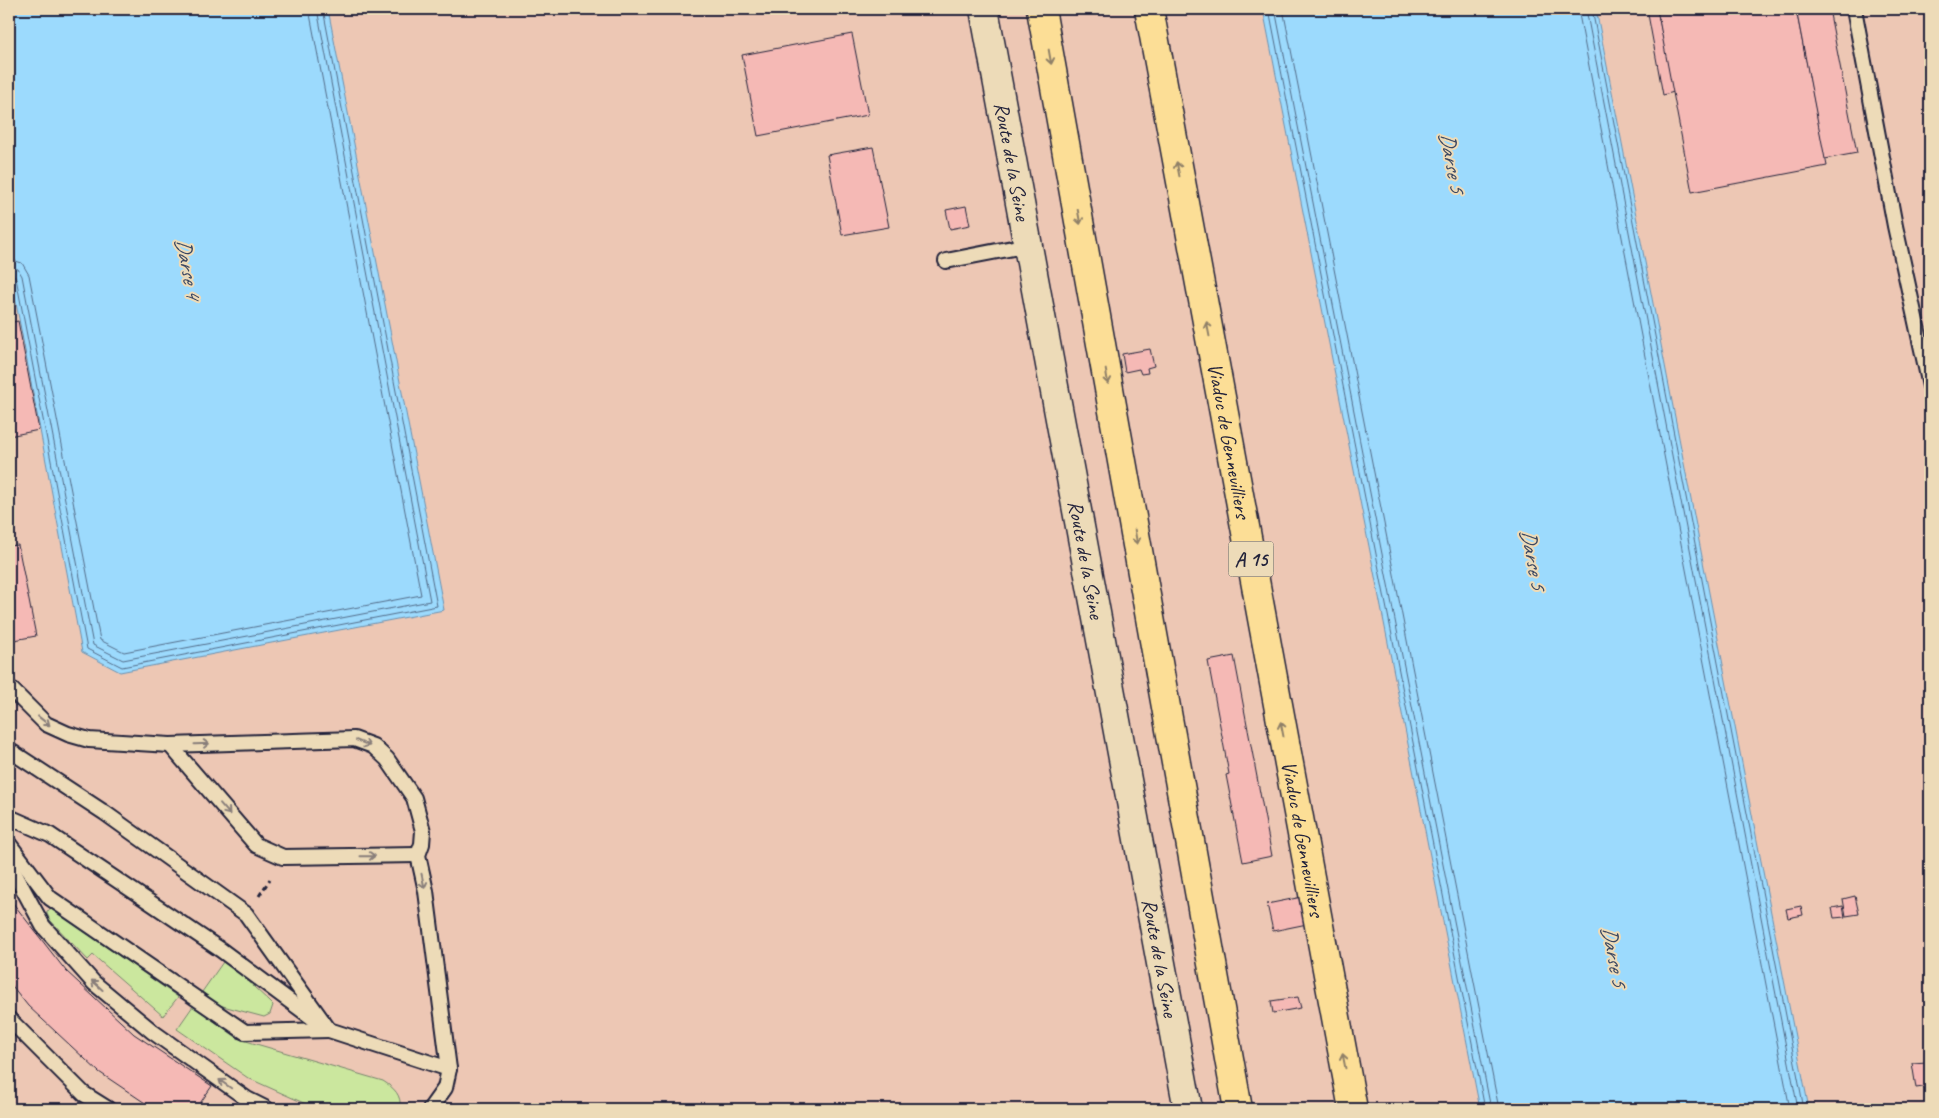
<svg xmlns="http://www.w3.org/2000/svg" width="1939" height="1118" font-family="Caveat,sans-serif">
<rect width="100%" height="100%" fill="#efd1b7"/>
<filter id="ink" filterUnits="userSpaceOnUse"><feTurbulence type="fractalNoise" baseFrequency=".02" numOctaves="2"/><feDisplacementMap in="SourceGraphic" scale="10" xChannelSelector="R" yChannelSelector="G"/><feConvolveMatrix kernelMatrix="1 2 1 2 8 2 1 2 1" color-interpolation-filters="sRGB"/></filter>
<g filter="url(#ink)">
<!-- built -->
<g fill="#edc7b4">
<polygon points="328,9 1263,9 1480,1109 9,1109 9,266 82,652 120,672 444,610"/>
<polygon points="1596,9 1930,9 1930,1109 1809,1109"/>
</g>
<!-- green -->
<g fill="#cbe79e" stroke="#76846c">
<polygon points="52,909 178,997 163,1016 93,955 88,960 50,920 47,914 47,911"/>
<polygon points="223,962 239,973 269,1001 273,1005 270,1014 264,1017 219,1005 202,992"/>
<path d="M193 1006 239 1039 383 1081C394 1088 402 1095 400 1109H317L248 1078 177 1029Z"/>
</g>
<!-- water -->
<g fill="#9cdafd" stroke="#6b90af">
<polygon points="9,9 328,9 444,610 120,672 82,652 9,266"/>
<polygon points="1263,9 1596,9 1809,1109 1480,1109"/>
</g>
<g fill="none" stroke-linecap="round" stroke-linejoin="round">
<!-- shore -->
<g stroke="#536c89" stroke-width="1">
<polyline points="1269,9 1485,1109"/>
<polyline points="1275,9 1491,1109"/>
<polyline points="1283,9 1499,1109"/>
<polyline points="1578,9 1790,1109"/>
<polyline points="1586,9 1798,1109"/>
<polyline points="1592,9 1804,1109"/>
<polyline points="9,259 22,263 29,275 100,640 124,652 421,595 309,9"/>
<polyline points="9,267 18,269 22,276 93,645 123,660 430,601 317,9"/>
<polyline points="9,273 13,274 16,278 87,649 122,667 437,606 323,9"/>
</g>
</g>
<!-- building -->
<g fill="#f5b9b5" stroke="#22223b">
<polygon points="1647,9 1657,9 1674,92 1663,95"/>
<polygon points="1657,9 1796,9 1827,166 1692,192"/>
<polygon points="1796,9 1829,9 1857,153 1825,159"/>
<polygon points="852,34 868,115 758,136 742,55"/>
<polygon points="873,147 889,227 842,235 827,155"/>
<polygon points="966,206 970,225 950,229 946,210"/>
<polygon points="18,321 39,430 9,436 9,323"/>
<polygon points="1150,349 1154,366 1147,368 1148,373 1141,374 1139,369 1125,372 1122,354"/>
<polygon points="18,545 36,636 9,641 9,546"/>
<polygon points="1234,656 1272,856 1243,862 1226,775 1229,774 1208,661"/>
<polygon points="1855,896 1859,914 1846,916 1843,899"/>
<polygon points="1302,897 1307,924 1273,931 1267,904"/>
<polygon points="9,898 66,971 134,1034 212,1086 196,1109 154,1109 99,1072 28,1006 9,982"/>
<polygon points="1801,906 1803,915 1788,918 1786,909"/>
<polygon points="1843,906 1845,917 1834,918 1832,908"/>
<polygon points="1298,997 1301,1008 1273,1013 1271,1001"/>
<polygon points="1927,1062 1930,1086 1916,1088 1912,1063"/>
</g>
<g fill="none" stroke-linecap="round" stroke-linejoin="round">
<defs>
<g id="lane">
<polyline points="1854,9 1895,226 1930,386"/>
<polyline points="946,261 1028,245"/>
<polyline points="9,687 46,724 68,734 89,740 170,745 354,739 373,746 387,759 414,798 423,831 422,844 418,855 426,891 449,1069 445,1088 430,1109"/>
<polyline points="170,745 256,845 283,857 418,855"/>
<polyline points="9,750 105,813 246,914 329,1030 449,1069"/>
<polyline points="9,817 50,835 221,950 318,1022"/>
<polyline points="9,844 50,898 245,1032 329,1030"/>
<polyline points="9,863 43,926 94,983 153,1032 247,1099 267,1109"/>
<polyline points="9,1019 84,1094 108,1109"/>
</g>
<g id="street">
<path id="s1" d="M984 9 1188 1109"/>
</g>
<g id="highway">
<polyline points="1041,9 1238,1109"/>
<path id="s2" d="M1149 9 1353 1109"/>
</g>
</defs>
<!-- lane casing -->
<use href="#lane" stroke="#22223b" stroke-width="18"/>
<!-- street casing -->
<use href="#street" stroke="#22223b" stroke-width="31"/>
<!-- highway casing -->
<use href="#highway" stroke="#22223b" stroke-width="31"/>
<!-- path -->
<polyline stroke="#22223b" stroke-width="3" stroke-dasharray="5 4" stroke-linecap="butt" points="259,896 270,879"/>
<!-- lane -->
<use href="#lane" stroke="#eddbb8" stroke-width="14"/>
<!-- street -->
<use href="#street" stroke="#eddbb8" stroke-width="28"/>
<!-- highway -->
<use href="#highway" stroke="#fcde96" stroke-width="28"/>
</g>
<!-- one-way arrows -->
<defs><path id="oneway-shaft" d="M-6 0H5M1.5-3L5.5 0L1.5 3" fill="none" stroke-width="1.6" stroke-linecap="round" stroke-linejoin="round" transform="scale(1.25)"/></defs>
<g stroke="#8f8068">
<use href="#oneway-shaft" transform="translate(1050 57) rotate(80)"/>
<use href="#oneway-shaft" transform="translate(1178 169) rotate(-101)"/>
<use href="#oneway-shaft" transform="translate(1079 217) rotate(80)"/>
<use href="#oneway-shaft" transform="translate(1208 329) rotate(-101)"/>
<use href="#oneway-shaft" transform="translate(1107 377) rotate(80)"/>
<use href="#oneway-shaft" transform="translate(1136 537) rotate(80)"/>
<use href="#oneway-shaft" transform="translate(1282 729) rotate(-101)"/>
<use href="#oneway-shaft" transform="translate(1344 1061) rotate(-101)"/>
</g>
<g stroke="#887e7a">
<use href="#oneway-shaft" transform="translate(44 721) rotate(38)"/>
<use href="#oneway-shaft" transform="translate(363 743) rotate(22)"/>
<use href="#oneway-shaft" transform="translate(202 744) rotate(-2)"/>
<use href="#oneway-shaft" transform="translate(225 809) rotate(49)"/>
<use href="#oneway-shaft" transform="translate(368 856) rotate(-1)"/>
<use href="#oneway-shaft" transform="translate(423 881) rotate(78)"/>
<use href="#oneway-shaft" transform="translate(97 985) rotate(-138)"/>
<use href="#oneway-shaft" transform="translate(225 1084) rotate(-145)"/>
</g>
</g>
<g text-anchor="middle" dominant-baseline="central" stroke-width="4" stroke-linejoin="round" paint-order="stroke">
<!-- shield labels -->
<rect fill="#eddbb8" stroke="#5f5a60" stroke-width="1" x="1228.5" y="541.5" width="45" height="35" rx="4"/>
<g font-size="20" font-weight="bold" fill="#22223b">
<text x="1251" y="559">A 15</text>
</g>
<!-- street labels -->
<g font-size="21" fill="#22223b" stroke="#eddbb8">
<text stroke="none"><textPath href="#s1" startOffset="155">Route de la Seine</textPath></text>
<text stroke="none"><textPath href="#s2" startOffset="439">Viaduc de Gennevilliers</textPath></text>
<text stroke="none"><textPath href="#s1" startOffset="560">Route de la Seine</textPath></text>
<text stroke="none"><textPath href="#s2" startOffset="844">Viaduc de Gennevilliers</textPath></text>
<text stroke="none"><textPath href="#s1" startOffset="965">Route de la Seine</textPath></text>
</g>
<!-- water labels -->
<g font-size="22" font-style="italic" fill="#3a4762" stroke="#eddbb8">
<text transform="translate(1452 162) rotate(79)">Darse 5</text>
<text transform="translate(188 268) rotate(79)">Darse 4</text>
<text transform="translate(1533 559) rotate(79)">Darse 5</text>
<text transform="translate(1614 956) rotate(79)">Darse 5</text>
</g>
</g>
<!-- margin -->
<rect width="1939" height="1118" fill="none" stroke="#eddbb8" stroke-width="30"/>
<rect x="15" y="15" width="1909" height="1088" fill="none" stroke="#22223b" stroke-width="2" filter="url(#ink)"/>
</svg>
